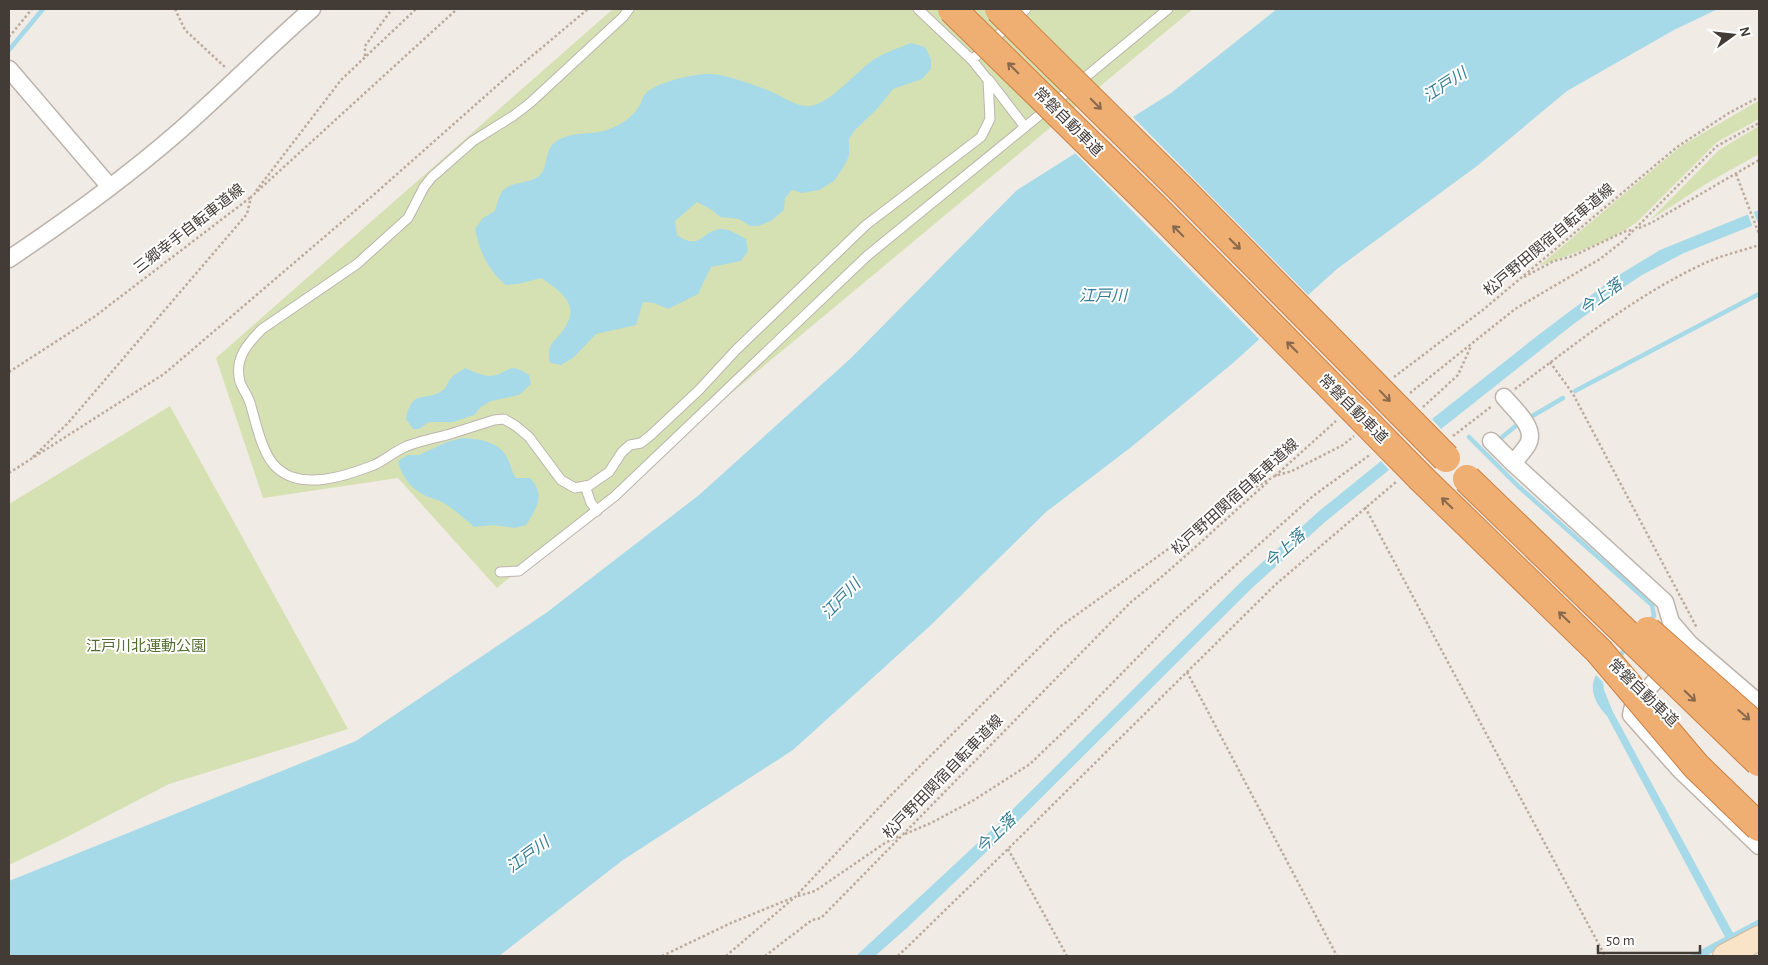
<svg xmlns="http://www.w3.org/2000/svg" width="1768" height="965" font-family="'Alegreya Sans','Noto Sans JP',sans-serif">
<rect width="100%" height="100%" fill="#f1ebe5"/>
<!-- green -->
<g fill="#d5e1b2">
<polygon points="613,9 1193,9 497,588 398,478 263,498 216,358"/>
<path d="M1758 101 1759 119 1717 142 1637 222C1608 243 1573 253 1539 266L1681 146Z"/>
<polygon points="1759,126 1759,154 1709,182 1650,220 1719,150"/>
<polygon points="170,406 348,729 169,784 63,839 9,865 9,504"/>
</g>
<!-- water -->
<g fill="#a7dae8">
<polygon points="1277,9 1718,9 1674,30 1567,91 1477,166 1337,269 1233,363 1130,448 1046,512 931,625 793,750 623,860 499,956 9,956 9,881 356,741 546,613 699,495 850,359 1017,190 1171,93"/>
<path d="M911 43 925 47 931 59V69L922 79 893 89 878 108 855 130 849 139V156L843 168 834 181 819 190 802 193 792 190 785 198 784 210 771 221 758 226H750L739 219 720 217 712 210 697 202 675 221 677 235C701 251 700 232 720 229 728 228 739 235 746 239L748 251 741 261 711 267 698 294 668 309 654 303 643 302 636 325 596 334 573 358 561 365 550 363C547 345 551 345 561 333 583 306 562 292 541 278L518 284 506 285C488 271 479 250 475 229L483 218 495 211C497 205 498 198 501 193 509 180 532 185 541 174 548 165 545 151 554 143 572 129 592 137 612 128 622 124 632 117 638 108 641 104 642 98 645 94 656 82 693 74 709 74 726 74 758 86 774 93 785 98 797 107 810 106 830 104 856 72 873 60 885 52 899 48 911 43Z"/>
<polygon points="1759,210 1759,223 1684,253 1642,275 1621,289 1571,326 1441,429 1432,419 1537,336 1614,278 1660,250"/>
<path d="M465 368C472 371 480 375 488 376 508 376 507 359 529 375L531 384 519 395 491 401 481 407 474 415 453 422H429L419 429H413L406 419C413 386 424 404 443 390 447 387 448 381 452 377 455 374 461 371 465 368Z"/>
<path d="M462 438C480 439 499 441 508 459 511 466 512 472 516 478H530C546 495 537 508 526 525L515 528 493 525 474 527C464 518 454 509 442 502 436 499 430 498 424 495 410 488 401 475 398 461L408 455H419L447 442Z"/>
<polygon points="1381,461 1389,470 1325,522 1252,588 1005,834 908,927 875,956 856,956 997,825 1245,578 1318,512"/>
<path d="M1596 675 1603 682 1604 690 1613 712 1733 933 1759 919V928L1706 956H1689L1725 937 1607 716C1596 704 1588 690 1596 675Z"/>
</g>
<!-- pier -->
<g fill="#f1ebe5">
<polygon points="1131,115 1310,297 1261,341 1073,151"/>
<polygon points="1753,210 1759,226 1753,228 1747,212"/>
</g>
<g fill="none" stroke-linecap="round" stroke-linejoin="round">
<!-- stream -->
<g stroke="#a7dae8" stroke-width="4.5">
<polyline points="9,50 43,9"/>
<polyline points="1575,391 1759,294"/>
<polyline points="1529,418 1563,398"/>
<polyline points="1469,437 1518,486 1652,605 1654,616 1650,621"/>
<polyline points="1500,439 1518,424"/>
<polyline points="1617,659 1628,646"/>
</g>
<defs>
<g id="lane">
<path d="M629 9 623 17 530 103 513 116 473 141 432 177 424 187 408 218 357 264 262 329C247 344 234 359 240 382 243 390 249 397 251 406 256 424 263 456 277 468 302 491 346 476 374 465 385 460 395 451 407 446 420 441 434 438 447 435 463 430 478 425 494 420L504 419 516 426 529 437 561 480 575 488 590 485 609 472 622 452 630 445 641 443 651 435 699 390 736 350 866 225 981 137 990 119 988 80 972 60 918 9"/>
<polyline points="972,60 1026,9"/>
<polyline points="989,80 1025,127 1168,9"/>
<polyline points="585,486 591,503 597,511"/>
<polyline points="500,572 519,571 615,496 867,256 1025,127"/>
</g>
<g id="street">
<polyline points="9,69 110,187"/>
<path d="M9 259C67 220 124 179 177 133 223 93 266 49 312 9"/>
<path d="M1504 397C1513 408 1537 428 1528 444 1524 451 1518 457 1513 463L1665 602 1671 622 1689 643 1759 703"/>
<polyline points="1491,441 1513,463"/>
<polyline points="1669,665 1633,706 1631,715 1680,770 1759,846"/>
</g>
<polyline id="secondary" points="1725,956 1759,938"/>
<polyline id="highway" points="1422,479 1599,651"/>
</defs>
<!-- lane casing -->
<use href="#lane" stroke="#beb4ac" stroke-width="11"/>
<!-- street casing -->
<use href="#street" stroke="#beb4ac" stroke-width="19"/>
<!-- secondary casing -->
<use href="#secondary" stroke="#cfb89c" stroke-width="26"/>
<!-- highway casing -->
<use href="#highway" stroke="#cd8143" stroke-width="30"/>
<!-- path -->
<g stroke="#bcaa9c" stroke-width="2.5" stroke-dasharray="2.5 2.5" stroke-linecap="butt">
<polyline points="175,9 185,30 226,68"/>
<polyline points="9,37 32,9"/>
<polyline points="365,56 365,46 392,9"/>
<polyline points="1736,174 1759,234"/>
<polyline points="256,191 341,80 416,9"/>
<polyline points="1639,228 1651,223 1759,160"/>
<polyline points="1524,277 1554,261 1573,256 1626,231 1633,230"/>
<polyline points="1550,362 1573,394 1697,628"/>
<polyline points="9,372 94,317 251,197"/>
<polyline points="1394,377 1484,309 1677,147 1729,113 1759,97"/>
<path d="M1515 389C1575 344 1636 295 1705 263 1722 255 1742 251 1759 245"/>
<polyline points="1410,393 1515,309 1600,259 1623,241 1717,146 1759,123"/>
<polyline points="1423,407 1458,375 1471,346"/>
<polyline points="1453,436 1492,406"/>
<polyline points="33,457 68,423 247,214 251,197 457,9"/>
<polyline points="9,473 164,374 370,198 508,76 588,9"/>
<polyline points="1275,476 1336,421"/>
<polyline points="1365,507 1605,956"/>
<polyline points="1187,672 1337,956"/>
<polyline points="905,834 931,823 974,800 1030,764 1084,712 1174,620 1216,583 1313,496 1371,454"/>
<polyline points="1008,849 1067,956"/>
<polyline points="798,896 815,891 885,843 900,836"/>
<polyline points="662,956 731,923 792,898"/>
<polyline points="726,956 795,897 892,794 1061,626 1249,491 1275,476 1292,471 1343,445 1354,436"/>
<path d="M765 956 812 920 821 918 1131 602C1179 564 1223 521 1269 481"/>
<polyline points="898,956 1008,849 1275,585 1396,482"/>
</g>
<!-- lane -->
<use href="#lane" stroke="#fff" stroke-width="9"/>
<!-- street -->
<use href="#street" stroke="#fff" stroke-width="16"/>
<!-- secondary -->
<use href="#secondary" stroke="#f9e4c7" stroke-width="24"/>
<!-- highway -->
<use href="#highway" stroke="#efae72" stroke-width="28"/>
<defs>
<g id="highway-bridge">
<polyline points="952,9 1156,209 1422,479"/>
<polyline points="999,9 1181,189 1446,458"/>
<polyline points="1467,479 1759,762"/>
<polyline points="1648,631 1759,729"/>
<polyline points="1599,651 1696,766 1759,827"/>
</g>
</defs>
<!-- highway-bridge casing -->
<use href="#highway-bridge" stroke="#cd8143" stroke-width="30" stroke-linecap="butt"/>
<!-- highway-bridge -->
<use href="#highway-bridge" stroke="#efae72" stroke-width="28"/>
</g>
<!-- one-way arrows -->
<defs><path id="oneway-shaft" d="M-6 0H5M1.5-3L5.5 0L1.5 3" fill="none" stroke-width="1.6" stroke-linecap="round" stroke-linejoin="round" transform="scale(1.25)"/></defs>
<g stroke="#88694e">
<use href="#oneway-shaft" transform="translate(1013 68) rotate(-135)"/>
<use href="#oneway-shaft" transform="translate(1096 104) rotate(45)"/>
<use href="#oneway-shaft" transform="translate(1178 231) rotate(-135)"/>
<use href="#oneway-shaft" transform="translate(1235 244) rotate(45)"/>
<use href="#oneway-shaft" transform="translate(1292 347) rotate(-135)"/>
<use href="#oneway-shaft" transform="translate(1385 396) rotate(46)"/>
<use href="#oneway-shaft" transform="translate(1447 503) rotate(-136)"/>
<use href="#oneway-shaft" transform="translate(1564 617) rotate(-136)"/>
<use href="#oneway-shaft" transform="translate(1690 696) rotate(44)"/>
<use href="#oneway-shaft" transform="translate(1744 715) rotate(41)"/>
</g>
<g text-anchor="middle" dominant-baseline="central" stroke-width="4" stroke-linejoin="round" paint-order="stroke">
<!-- street labels -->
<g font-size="15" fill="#433b36" stroke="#fff">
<text transform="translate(1068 122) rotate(45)">常磐自動車道</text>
<text transform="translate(189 229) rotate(-38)">三郷幸手自転車道線</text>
<text transform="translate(1549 240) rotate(-40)">松戸野田関宿自転車道線</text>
<text transform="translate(1353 409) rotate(45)">常磐自動車道</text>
<text transform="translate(1235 497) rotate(-42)">松戸野田関宿自転車道線</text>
<text transform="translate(1643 693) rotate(44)">常磐自動車道</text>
<text transform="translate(943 777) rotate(-46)">松戸野田関宿自転車道線</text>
</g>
<!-- park labels -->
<g font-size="15" fill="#536e2f" stroke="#fff">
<text x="146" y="646">江戸川北運動公園</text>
</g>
<!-- water labels -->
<g font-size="16" font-style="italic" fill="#367e94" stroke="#fff">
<text transform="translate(1445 85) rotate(-33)">江戸川</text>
<text x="1103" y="296">江戸川</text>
<text transform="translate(1601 297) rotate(-37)">今上落</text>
<text transform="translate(1285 549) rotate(-42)">今上落</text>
<text transform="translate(841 599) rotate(-46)">江戸川</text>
<text transform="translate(996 834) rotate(-44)">今上落</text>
<text transform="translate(528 855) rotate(-36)">江戸川</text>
</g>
</g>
<!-- border -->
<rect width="1768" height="965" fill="none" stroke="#433b36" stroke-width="20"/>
<!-- north arrow -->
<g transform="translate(1733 35) rotate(75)" stroke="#ffffff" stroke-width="4" paint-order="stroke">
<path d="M0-4L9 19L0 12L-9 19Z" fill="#433b36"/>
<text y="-8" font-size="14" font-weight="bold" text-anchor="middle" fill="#433b36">N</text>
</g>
<!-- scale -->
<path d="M1598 945v8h102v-8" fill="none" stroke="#433b36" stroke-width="2.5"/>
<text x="1606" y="945" font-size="15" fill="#433b36" stroke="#ffffff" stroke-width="4" paint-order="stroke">50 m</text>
</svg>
